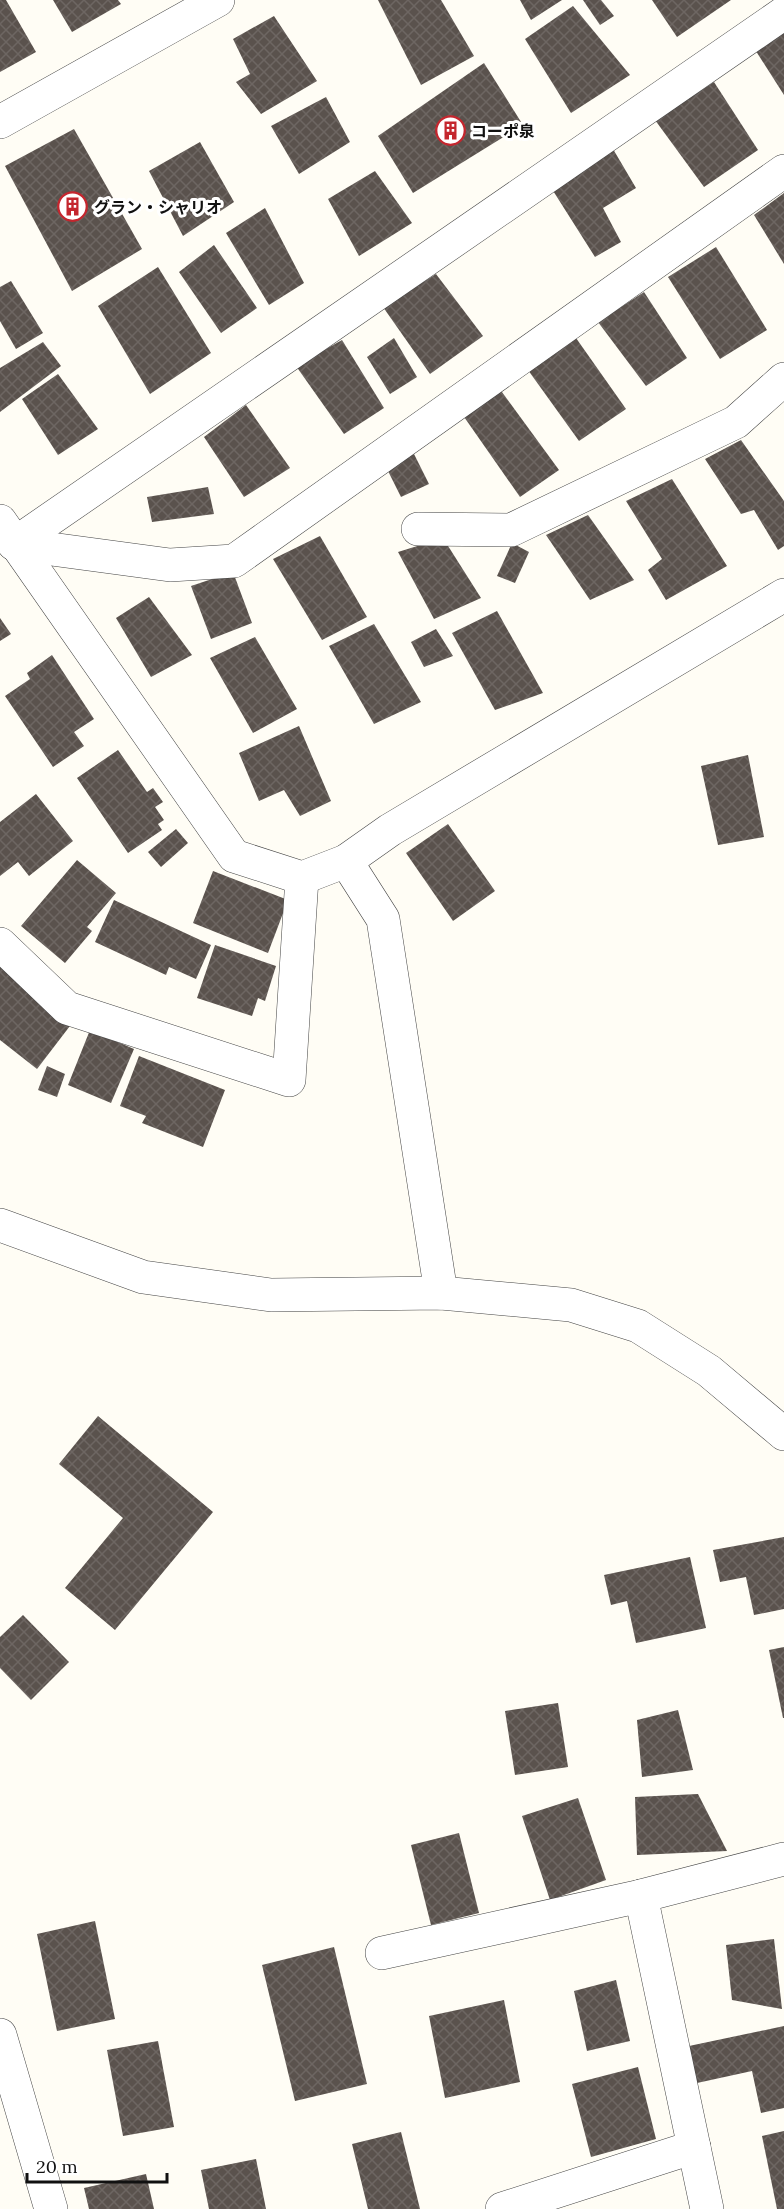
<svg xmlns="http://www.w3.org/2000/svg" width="784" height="2209" font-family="Lora,'Noto Sans JP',serif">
<defs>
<pattern id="building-cross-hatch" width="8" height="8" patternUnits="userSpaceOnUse" patternTransform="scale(1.5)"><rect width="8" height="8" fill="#5a524d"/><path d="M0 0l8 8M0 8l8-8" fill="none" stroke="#6d6662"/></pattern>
</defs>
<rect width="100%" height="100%" fill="#fffdf5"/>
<!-- building -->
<g fill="url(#building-cross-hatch)">
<polygon points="0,0 6,0 36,52 0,72"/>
<polygon points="53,0 118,0 121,4 72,32"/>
<polygon points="378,0 441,0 474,56 421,85"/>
<polygon points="520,0 562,0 531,20"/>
<polygon points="583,0 601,0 614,16 600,25"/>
<polygon points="652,0 731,0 677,37"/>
<polygon points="573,6 630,75 571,113 525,39"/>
<polygon points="274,16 317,81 261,114 236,82 250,74 233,39"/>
<polygon points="784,30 784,95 754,48"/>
<polygon points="484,63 523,125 413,193 378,136"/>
<polygon points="714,82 758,150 704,187 655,120"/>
<polygon points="326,97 350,142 299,174 271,126"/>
<polygon points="74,129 142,249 72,291 5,166"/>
<polygon points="200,142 234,202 183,236 149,171"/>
<polygon points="613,149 636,188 603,208 621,242 595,257 550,186"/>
<polygon points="375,171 412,223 359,256 328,199"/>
<polygon points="784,193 784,264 754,215"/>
<polygon points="265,208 304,283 269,305 226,233"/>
<polygon points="214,245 257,308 221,333 179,272"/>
<polygon points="716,247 767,330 720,359 668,277"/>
<polygon points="158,267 211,353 150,394 98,306"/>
<polygon points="436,274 483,336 430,374 383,307"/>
<polygon points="11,281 43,333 16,349 0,321 0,287"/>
<polygon points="644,292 687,358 646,386 598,322"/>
<polygon points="394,338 417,377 390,394 367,357"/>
<polygon points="576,338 626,409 579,441 528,370"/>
<polygon points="342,340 384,408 344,434 296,366"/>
<polygon points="43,342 61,366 0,412 0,368"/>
<polygon points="58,374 98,429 58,455 22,399"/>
<polygon points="499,388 559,470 520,497 462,414"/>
<polygon points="246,405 290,468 244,497 204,437"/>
<polygon points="741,440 784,501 784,546 778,550 754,510 741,514 705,459"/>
<polygon points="414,454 429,484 401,497 387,469"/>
<polygon points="672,479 727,566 666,600 648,570 662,559 626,501"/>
<polygon points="208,487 214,514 152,522 147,497"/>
<polygon points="588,515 634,580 590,600 546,535"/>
<polygon points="320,536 367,617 322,640 273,559"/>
<polygon points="443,538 481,598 434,619 398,552"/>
<polygon points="512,543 529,552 515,583 497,576"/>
<polygon points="233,572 252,623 211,639 191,586"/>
<polygon points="149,597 192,655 151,677 116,618"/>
<polygon points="497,611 543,693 495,710 452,633"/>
<polygon points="0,618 11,634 0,641"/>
<polygon points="374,624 421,702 374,724 329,646"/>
<polygon points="436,629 453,656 424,667 411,642"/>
<polygon points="255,637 297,709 253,733 210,658"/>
<polygon points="52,655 94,719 74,732 84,746 53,767 5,696 30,679 27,673"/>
<polygon points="299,726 331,801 300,816 284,790 259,801 239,753"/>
<polygon points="118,750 147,792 153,788 163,802 155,807 164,820 158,824 162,830 128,853 77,778"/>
<polygon points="748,755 764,837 718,845 701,766"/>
<polygon points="36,794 73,841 29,876 18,862 0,876 0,822"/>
<polygon points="448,824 495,891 453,921 406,853"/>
<polygon points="176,829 188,843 161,867 148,852"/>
<polygon points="77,860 116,893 87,927 92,931 65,963 21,926"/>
<polygon points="213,871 288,900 268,953 193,923"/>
<polygon points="114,900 211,945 196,979 169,967 166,975 95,942"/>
<polygon points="215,945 276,966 265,1001 258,998 252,1016 197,998"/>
<polygon points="0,965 73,1022 37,1069 0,1040"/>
<polygon points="90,1030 134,1049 111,1103 68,1085"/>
<polygon points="139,1056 225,1090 203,1147 142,1123 146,1116 120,1106"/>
<polygon points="47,1066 65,1074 57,1097 38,1090"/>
<polygon points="98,1416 213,1512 115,1630 65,1588 123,1518 59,1464"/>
<polygon points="784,1537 784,1609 754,1615 746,1577 720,1582 713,1550"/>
<polygon points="690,1557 706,1628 636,1643 627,1601 611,1605 604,1575"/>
<polygon points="23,1615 69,1662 31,1700 0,1668 0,1637"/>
<polygon points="784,1647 784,1718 783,1718 769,1650"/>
<polygon points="558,1703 568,1767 515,1775 505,1711"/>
<polygon points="678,1710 693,1770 642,1777 637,1720"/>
<polygon points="698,1794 727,1851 637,1855 635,1797"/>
<polygon points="578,1798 606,1880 550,1900 522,1816"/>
<polygon points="459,1833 479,1913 431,1925 411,1845"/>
<polygon points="95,1921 115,2019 57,2031 37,1934"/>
<polygon points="774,1939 782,2009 732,2000 726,1945"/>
<polygon points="334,1947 367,2084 295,2101 262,1965"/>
<polygon points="616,1980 630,2041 587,2051 574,1991"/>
<polygon points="504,2000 520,2082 445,2098 429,2016"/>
<polygon points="784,2026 784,2108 761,2113 752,2071 697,2083 689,2046"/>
<polygon points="158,2041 174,2127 123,2136 107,2050"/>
<polygon points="638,2067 656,2139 591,2157 572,2084"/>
<polygon points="784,2131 784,2209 777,2209 762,2136"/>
<polygon points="401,2132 420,2209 368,2209 352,2144"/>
<polygon points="256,2159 266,2209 209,2209 201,2170"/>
<polygon points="146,2174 154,2209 89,2209 84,2188"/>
</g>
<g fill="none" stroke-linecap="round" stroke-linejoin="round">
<defs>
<g id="minor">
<polyline points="0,521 234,856 302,878 346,861 390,830 784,595"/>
<polyline points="418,529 511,530 736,422 784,379"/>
<polyline points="14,544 784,13"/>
<polyline points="14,544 170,565 234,561 784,171"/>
<polyline points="346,861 383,919 441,1293"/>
<polyline points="0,944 67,1008 289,1080 302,878"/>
<polyline points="641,1896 784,1859"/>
<polyline points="382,1953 641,1896 707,2209"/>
<polyline points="0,2035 51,2209"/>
<polyline points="502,2209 694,2147"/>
</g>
<g id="tertiary">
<polyline points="0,122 218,0"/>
<polyline points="0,1225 143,1277 271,1295 441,1293 571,1305 638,1326 709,1371 784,1434"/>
</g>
</defs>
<!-- minor casing -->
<use href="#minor" stroke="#444" stroke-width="34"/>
<!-- tertiary casing -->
<use href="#tertiary" stroke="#444" stroke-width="34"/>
<!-- minor -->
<use href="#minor" stroke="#fff" stroke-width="33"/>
<!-- tertiary -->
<use href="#tertiary" stroke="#fff" stroke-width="33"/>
</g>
<!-- icons -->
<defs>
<symbol id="building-ring" viewBox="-11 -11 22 22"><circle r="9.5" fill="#fff" stroke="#c4262e" stroke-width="1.5"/><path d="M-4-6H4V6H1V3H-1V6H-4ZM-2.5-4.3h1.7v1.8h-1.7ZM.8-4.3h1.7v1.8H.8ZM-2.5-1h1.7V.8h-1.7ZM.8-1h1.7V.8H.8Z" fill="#c4262e"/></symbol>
</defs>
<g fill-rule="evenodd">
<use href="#building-ring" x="434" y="114" width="33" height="33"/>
<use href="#building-ring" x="56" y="190" width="33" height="33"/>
</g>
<g text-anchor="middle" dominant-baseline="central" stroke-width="6" stroke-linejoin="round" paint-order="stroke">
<!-- poi labels -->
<g font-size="16" font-weight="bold" fill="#111" stroke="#fff" text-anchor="start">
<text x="471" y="131">コーポ泉</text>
<text x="94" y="207">グラン・シャリオ</text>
</g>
</g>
<!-- scale -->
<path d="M27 2173v9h140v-9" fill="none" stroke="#111111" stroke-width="3"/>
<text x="36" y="2173" font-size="18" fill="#111111" stroke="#ffffff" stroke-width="4.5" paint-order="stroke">20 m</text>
</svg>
